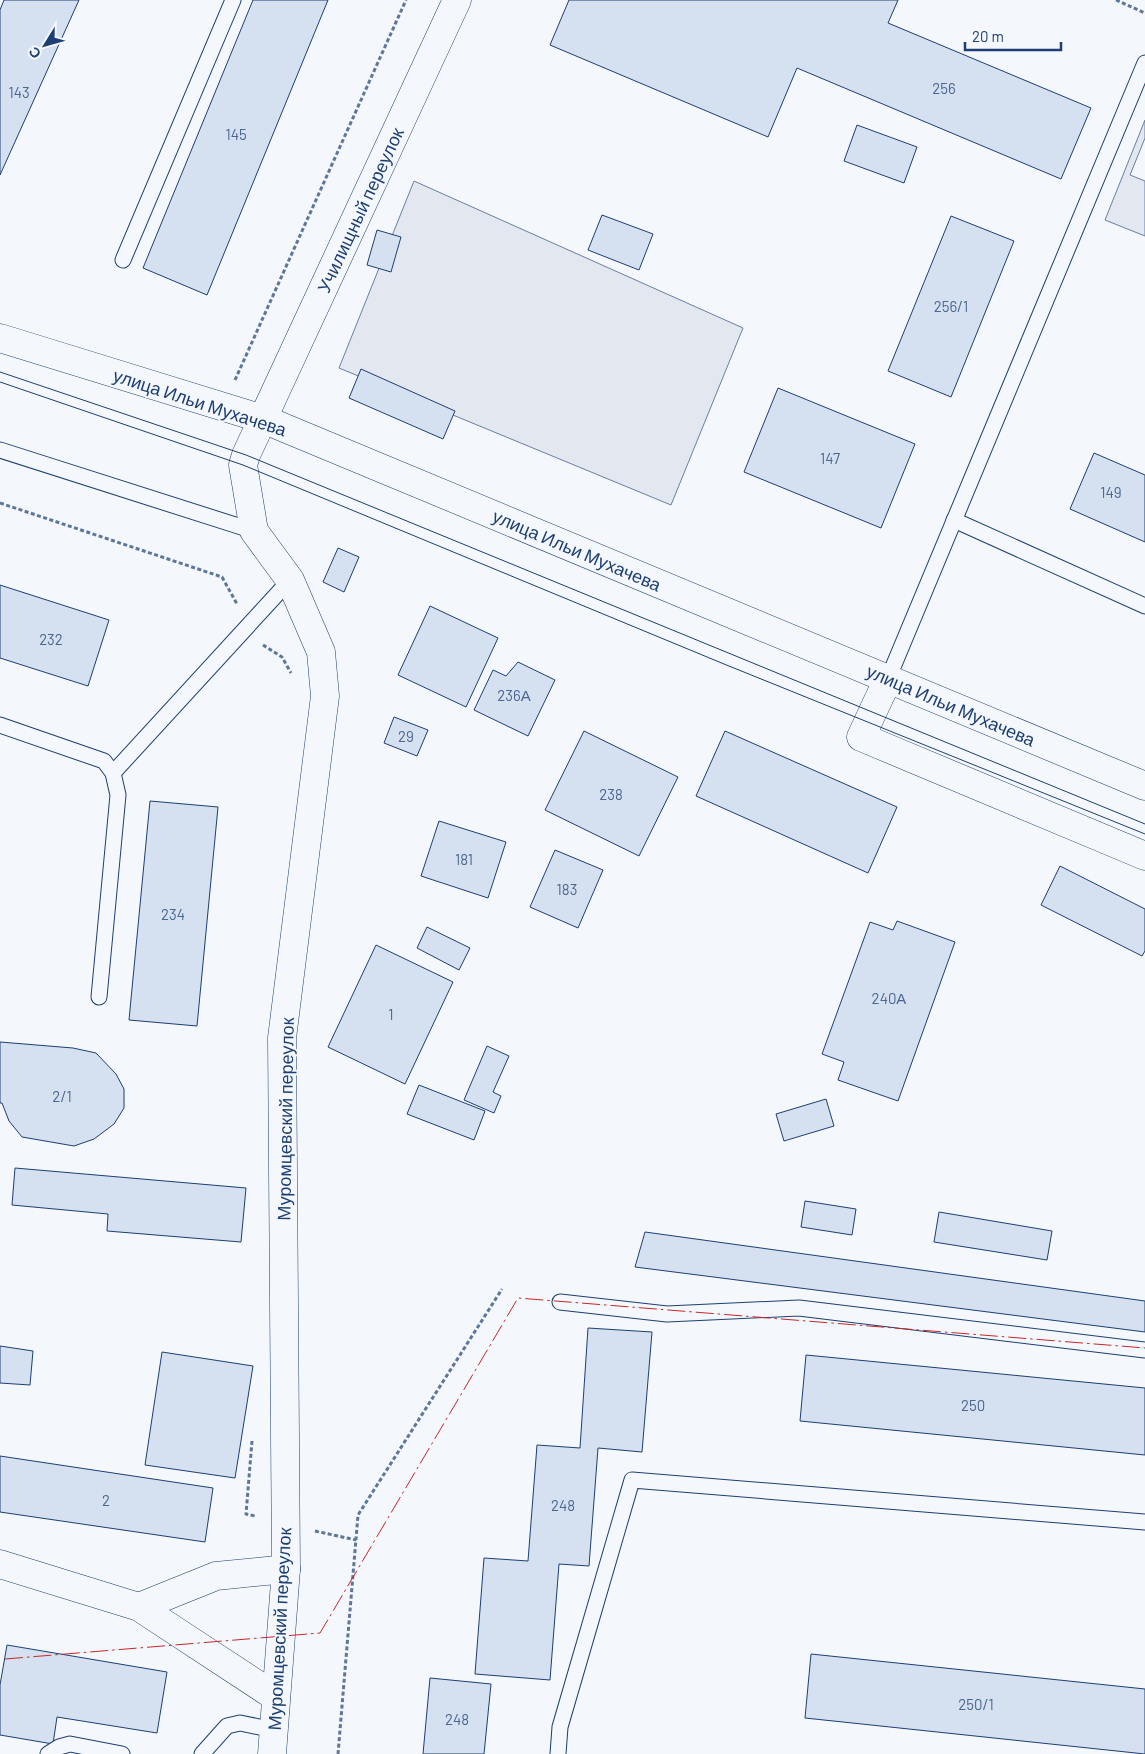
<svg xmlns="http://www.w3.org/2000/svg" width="1145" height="1754" font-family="Barlow,sans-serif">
<rect width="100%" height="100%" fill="#f4f7fb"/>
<!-- parking -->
<g fill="#e3e8f0" stroke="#687fa3">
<polygon points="1145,120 1145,138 1130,175 1145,181 1145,236 1105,220"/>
<polygon points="414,181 743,328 671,505 339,368"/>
</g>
<!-- building -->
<g fill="#d5e0f0" stroke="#1d3f73">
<polygon points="4,0 79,0 0,175 0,10"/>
<polygon points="253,0 328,0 207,295 143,268"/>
<polygon points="569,0 898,0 888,23 1091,108 1061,179 797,68 768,137 550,45"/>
<polygon points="857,125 917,147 904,183 844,161"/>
<polygon points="602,215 653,234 639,270 588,250"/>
<polygon points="951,216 1014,241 951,397 888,371"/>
<polygon points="377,230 401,237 391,272 367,265"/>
<polygon points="361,369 455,411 443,439 349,398"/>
<polygon points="778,388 915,444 881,528 744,472"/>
<polygon points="1094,453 1145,475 1145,542 1070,509"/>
<polygon points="338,548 359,557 344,592 323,582"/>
<polygon points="0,585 109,620 88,686 0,658"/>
<polygon points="430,606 498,638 466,707 398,675"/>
<polygon points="518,662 555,680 528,736 474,710 493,670 506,676"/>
<polygon points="394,717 428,730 417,756 384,743"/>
<polygon points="584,731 678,777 639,856 545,810"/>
<polygon points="725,731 897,807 868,873 696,796"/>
<polygon points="150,801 218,807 197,1026 129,1020"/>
<polygon points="439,821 506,842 488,898 421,876"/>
<polygon points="555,850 603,870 578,928 530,907"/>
<polygon points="1060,866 1145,909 1145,951 1142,956 1041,905"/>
<polygon points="897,921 955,942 898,1101 838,1080 844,1062 822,1054 870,922 893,930"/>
<polygon points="427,927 470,948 459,970 417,948"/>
<polygon points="376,945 453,982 405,1084 328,1047"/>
<polygon points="0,1042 73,1048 96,1053 116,1074 124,1089 124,1108 114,1124 94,1139 74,1146 22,1137 9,1121 2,1103 0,1103"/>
<polygon points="487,1046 509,1056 493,1092 501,1096 494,1113 464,1100"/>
<polygon points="419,1085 485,1111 474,1140 407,1114"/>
<polygon points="826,1099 834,1126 784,1141 776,1114"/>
<polygon points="15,1168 246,1188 241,1242 107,1231 108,1214 12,1205"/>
<polygon points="805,1201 856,1209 852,1235 801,1227"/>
<polygon points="939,1212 1052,1231 1047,1260 934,1242"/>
<polygon points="645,1232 1145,1301 1145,1332 635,1267"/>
<polygon points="588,1328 652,1332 642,1452 598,1448 589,1566 559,1564 550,1680 475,1674 484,1558 528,1561 537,1445 580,1448"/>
<polygon points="0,1346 33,1351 30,1385 0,1383"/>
<polygon points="162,1352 253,1366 235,1478 145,1465"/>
<polygon points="806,1355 1145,1388 1145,1455 800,1421"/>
<polygon points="0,1456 213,1488 205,1542 0,1512"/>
<polygon points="7,1645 167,1672 157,1733 57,1717 53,1744 0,1735 0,1685"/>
<polygon points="811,1654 1145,1689 1145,1754 805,1718"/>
<polygon points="430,1678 491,1684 484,1754 423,1754"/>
</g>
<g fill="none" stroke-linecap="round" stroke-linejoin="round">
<defs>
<g id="lane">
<polyline points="123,260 233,0"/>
<polyline points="0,450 254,531"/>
<polyline points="954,520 1145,606"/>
<polyline points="888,679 1145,63"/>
<polyline points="0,725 104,761 113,773 118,795 99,997"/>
<polyline points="113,773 290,580"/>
<polyline points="560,1302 667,1314 799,1308 1145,1350"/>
<polyline points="48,1754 59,1747 70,1744 122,1754"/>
<polyline points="202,1754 227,1726 240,1723 274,1730"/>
<polyline points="558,1754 560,1727 632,1480 1145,1522"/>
</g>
<g id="street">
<polyline points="888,679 861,737 1145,856"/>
<polyline points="0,1564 139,1607"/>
<polyline points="276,1697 139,1607 216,1576 286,1569"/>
<polyline points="272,1754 286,1569 282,1038 325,696 321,652 290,580 254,531 243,465 246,455 457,0"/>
</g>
<polyline id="secondary" points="0,338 263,419 1145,786"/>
</defs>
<!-- lane casing -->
<use href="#lane" stroke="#1d3f73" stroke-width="17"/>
<!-- street casing -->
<use href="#street" stroke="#1d3f73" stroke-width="29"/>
<!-- secondary casing -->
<use href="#secondary" stroke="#1d3f73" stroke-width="29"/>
<!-- path -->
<g stroke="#5e769c" stroke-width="3" stroke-dasharray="4 2.5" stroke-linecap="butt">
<polyline points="1116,0 1145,13"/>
<polyline points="235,380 406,0"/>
<polyline points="0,503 222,577 237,604"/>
<polyline points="263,645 282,657 291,673"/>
<polyline points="252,1441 246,1514 255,1516"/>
<polyline points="315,1531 356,1540"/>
<polyline points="338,1754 358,1515 502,1289"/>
</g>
<!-- lane -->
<use href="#lane" stroke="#f4f7fb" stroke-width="15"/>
<!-- street -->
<use href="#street" stroke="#f4f7fb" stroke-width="28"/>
<!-- secondary -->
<use href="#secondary" stroke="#f4f7fb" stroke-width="28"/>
<!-- tram -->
<g stroke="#1d3f73" stroke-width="1">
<polyline points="0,372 246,455 1145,824"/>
<polyline points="0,382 243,465 724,664 1145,834"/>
</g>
<!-- power -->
<polyline stroke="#c62828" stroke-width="1" stroke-dasharray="18 4 2.5 4" stroke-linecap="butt" points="5,1659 320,1633 518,1298 1145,1348"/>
</g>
<g text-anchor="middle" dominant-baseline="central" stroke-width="4" stroke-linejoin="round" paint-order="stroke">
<!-- number labels -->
<g font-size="15" fill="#4b6792">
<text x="944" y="88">256</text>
<text x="19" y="92">143</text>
<text x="236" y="134">145</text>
<text x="951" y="306">256/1</text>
<text x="830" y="458">147</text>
<text x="1111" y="492">149</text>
<text x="51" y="639">232</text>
<text x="514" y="695">236А</text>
<text x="406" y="736">29</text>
<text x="611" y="794">238</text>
<text x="464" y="859">181</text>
<text x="567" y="889">183</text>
<text x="173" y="914">234</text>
<text x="889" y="998">240А</text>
<text x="391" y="1014">1</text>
<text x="62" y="1096">2/1</text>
<text x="973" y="1405">250</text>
<text x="106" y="1500">2</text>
<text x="563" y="1505">248</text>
<text x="976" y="1704">250/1</text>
<text x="457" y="1719">248</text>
</g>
<!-- street labels -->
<g font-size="18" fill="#1d3f73" stroke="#f4f7fb">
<text transform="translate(360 210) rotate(-65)">Училищный переулок</text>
<text transform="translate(200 402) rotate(18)">улица Ильи Мухачева</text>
<text transform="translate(577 550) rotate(23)">улица Ильи Мухачева</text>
<text transform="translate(951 705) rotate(23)">улица Ильи Мухачева</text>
<text transform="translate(285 1119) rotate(-89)">Муромцевский переулок</text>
<text transform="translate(279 1629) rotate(-87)">Муромцевский переулок</text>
</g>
</g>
<!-- north arrow -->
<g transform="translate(45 45) rotate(233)" stroke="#f4f7fb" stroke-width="4" paint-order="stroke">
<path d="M0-4L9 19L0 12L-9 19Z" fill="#1d3f73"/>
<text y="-8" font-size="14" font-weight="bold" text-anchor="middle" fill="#1d3f73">С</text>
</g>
<!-- scale -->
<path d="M965 42v8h96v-8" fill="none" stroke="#1d3f73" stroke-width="2.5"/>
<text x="972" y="42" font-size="15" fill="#1d3f73" stroke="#f4f7fb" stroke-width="4" paint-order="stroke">20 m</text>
</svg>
